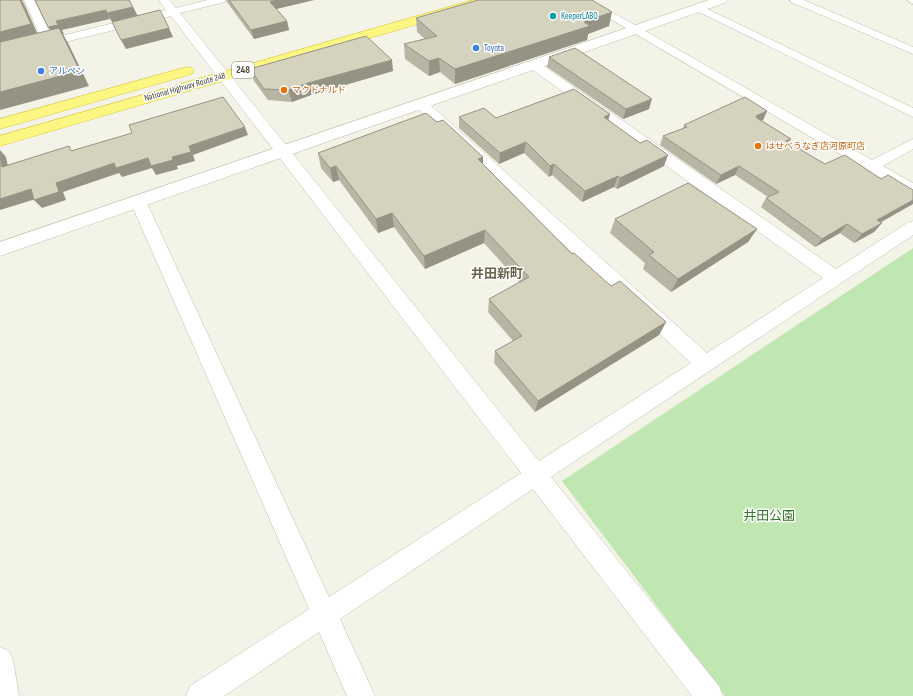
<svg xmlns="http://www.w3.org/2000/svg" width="913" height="696" font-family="'Sofia Sans Condensed','Noto Sans JP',sans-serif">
<rect width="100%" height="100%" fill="#f4f3e8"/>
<!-- green -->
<polygon fill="#c0e7b1" points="913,248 913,696 725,696 562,481"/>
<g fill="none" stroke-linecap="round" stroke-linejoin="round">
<defs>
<g id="minor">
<polygon points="24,0 34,0 53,38 166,10 159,0 169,0 176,8 208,0 226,0 225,2 180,13 539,461 691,363 416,107 415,104 416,101 426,101 707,353 823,278 530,68 528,65 530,62 538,62 836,269 907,223 913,221 913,235 551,477 719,686 723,696 692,696 533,489 340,619 375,696 347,696 319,632 224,696 186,696 190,686 309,609 130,201 133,197 138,196 143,197 146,201 329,597 521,473 171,16 0,58 0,50 42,40"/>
<polygon points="578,0 591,0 872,160 913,139 913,149 883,166 913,183 913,195 908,194"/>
<polygon points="790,0 804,0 913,47 913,54 791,2"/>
<polygon points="907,0 913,0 913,4"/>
<polygon points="699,5 913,108 913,117 695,10 694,8"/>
<polygon points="0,647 9,651 13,660 19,696 0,696"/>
</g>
<polygon id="tertiary" points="709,0 727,0 725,3 0,256 0,242"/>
<g id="trunk">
<polygon points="473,0 492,0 490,3 0,146 0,136"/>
<polygon points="187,67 192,68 194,71 192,74 0,129 0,119"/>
</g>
</defs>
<!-- minor casing -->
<use href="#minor" stroke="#bfbeaa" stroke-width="1"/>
<!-- tertiary casing -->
<use href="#tertiary" stroke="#bfbeaa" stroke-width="1"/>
<!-- trunk casing -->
<use href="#trunk" stroke="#dacc3b" stroke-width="1"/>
<!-- minor -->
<use href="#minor" fill="#fff" fill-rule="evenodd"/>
<!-- tertiary -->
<use href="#tertiary" fill="#fff" fill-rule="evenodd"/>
<!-- trunk -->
<use href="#trunk" fill="#fcf682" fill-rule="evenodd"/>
</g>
<!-- wall -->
<g fill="#b7b5a3">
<polygon points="226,0 314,0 276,9 287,21 289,30 254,39 227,2"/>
<polygon points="416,18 609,26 588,34 587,40 455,84 440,72 429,76 405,59 404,44 425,39 417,32"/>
<polygon points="549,57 649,109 623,119 547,67"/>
<polygon points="250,69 393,71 311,95 292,102 268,100 254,81"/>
<polygon points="767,111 763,120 761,120 791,139 789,143 882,223 874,232 854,243 840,233 815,247 761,207 766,198 768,197 735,175 716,184 660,145 663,136 683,128 684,125"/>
<polygon points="459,117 609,120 664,166 617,189 614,187 582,202 552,175 549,177 524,153 499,164 459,128"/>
<polygon points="318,153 483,164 572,254 611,286 666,322 659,335 535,412 494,363 495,351 513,341 488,312 489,299 520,283 484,243 425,269 394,227 378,233 339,180 333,182 321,168"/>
<polygon points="615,219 757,229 748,242 671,292 643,269 645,263 610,233"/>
</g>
<!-- shaded-wall -->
<g fill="#959384">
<polygon points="20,0 22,0 24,4 40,39 0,48 0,32"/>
<polygon points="276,0 314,0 272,10 270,2"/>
<polygon points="133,7 138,16 112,22 107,13"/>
<polygon points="106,10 110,19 62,30 64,34 63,34 68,43 89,86 0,110 0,92 54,36 48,27 56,21"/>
<polygon points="612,12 609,26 588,34 587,40 455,84 455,69 584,22"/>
<polygon points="287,21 289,30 254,39 251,30"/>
<polygon points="169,28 173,37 126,49 121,40"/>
<polygon points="439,58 440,72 429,76 429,61"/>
<polygon points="392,60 393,71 311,95 292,102 288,90 308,83"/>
<polygon points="652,99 649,109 623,119 626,109"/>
<polygon points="767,111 763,120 751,125 756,116"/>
<polygon points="610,114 607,125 604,117"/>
<polygon points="245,127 248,135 193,155 195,161 177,166 178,169 156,175 152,168 122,177 119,173 63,192 66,200 42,208 34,200 56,183 114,163 148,158 172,157 189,146"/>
<polygon points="526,142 524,153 499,164 500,153"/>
<polygon points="0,150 6,157 10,176 2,167 0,156"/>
<polygon points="668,155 664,166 617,189 620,178"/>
<polygon points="483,157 483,171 478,159"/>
<polygon points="554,164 552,175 549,177 550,166"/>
<polygon points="336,166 339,180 333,182 330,168"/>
<polygon points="739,166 735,175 716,184 721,175"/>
<polygon points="618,176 614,187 582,202 585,191"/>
<polygon points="31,189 39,198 0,210 0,199"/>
<polygon points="913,200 913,204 869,229 877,220"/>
<polygon points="392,213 394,227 378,233 376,219"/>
<polygon points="882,223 874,232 854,243 862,234"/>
<polygon points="847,224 840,233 815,247 822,239"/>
<polygon points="757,229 748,242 671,292 678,279"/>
<polygon points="485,230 484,243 425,269 424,256"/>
<polygon points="666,322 659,335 535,412 538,401"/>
</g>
<!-- building -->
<g fill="#d5d2bd" stroke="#959384">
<polygon points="0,0 20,0 31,24 0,32"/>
<polygon points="35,0 129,0 133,7 107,13 106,10 56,21 58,25 48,27"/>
<polygon points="229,0 276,0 270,2 287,21 251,30"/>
<polygon points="478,0 592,0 612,12 584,22 590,26 455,69 439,58 429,61 404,44 437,36 416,18"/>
<polygon points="160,10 169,28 121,40 112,22"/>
<polygon points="59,28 80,71 0,92 0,42"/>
<polygon points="366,36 392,60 308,83 288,90 264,89 250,69"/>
<polygon points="575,48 652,99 626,109 549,57"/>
<polygon points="574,89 610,114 604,117 640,143 647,140 668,155 620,178 618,176 585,191 554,164 550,166 526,142 500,153 459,117 484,108 496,118"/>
<polygon points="223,97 245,127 189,146 191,152 172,157 173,160 151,166 148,158 116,168 114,163 56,183 59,192 34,200 31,189 0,199 0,156 2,167 69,146 71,151 132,133 129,125"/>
<polygon points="745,97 767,111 756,116 757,118 791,139 786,141 825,164 845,155 881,179 888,175 913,190 913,200 877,220 882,223 862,234 847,224 822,239 766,198 779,192 739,166 721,175 663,136 687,127 684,125"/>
<polygon points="426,113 437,122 443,120 483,157 478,159 572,254 574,253 611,286 620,281 666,322 538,401 495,351 522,336 489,299 529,277 485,230 424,256 392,213 376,219 336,166 330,168 318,153"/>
<polygon points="688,183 757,229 678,279 649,255 654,252 615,219"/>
</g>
<!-- markers -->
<circle fill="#0f9aa8" stroke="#fff" stroke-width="1.5" cx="553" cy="16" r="4"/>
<g fill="#3f7fe0" stroke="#fff" stroke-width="1.5">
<circle cx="476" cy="48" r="4"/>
<circle cx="41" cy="71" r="4"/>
</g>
<g fill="#e8710a" stroke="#fff" stroke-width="1.5">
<circle cx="284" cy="90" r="4"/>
<circle cx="758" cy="146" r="4"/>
</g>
<g text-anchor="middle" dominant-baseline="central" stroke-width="3" stroke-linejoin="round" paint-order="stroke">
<!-- far-culture labels -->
<g font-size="9" fill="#0d838f" stroke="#fff" text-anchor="start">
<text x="561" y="16">KeeperLABO</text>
</g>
<!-- far-shop labels -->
<g font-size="9" fill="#366cbe" stroke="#fff" text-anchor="start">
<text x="484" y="48">Toyota</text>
<text x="49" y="71">アルペン</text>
</g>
<!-- far-street labels -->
<g font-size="9" fill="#474537" stroke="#fff">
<text transform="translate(185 87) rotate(-16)">National Highway Route 248</text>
</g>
<!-- far-food labels -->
<g font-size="9" fill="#c56008" stroke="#fff" text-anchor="start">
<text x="292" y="90">マクドナルド</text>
<text x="766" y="146">はせべうなぎ店河原町店</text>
</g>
<!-- shield labels -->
<rect fill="#fff" stroke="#7e7d73" stroke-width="1" x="232" y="62" width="22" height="16" rx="3"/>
<g font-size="10" font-weight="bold" fill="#474537">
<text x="243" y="70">248</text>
</g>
<!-- quarter labels -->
<g font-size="13" font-weight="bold" fill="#69664e" stroke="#fff">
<text x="497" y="274">井田新町</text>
</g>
<!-- near-park labels -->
<g font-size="13" fill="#33782b" stroke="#fff">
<text x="769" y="516">井田公園</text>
</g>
</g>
</svg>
